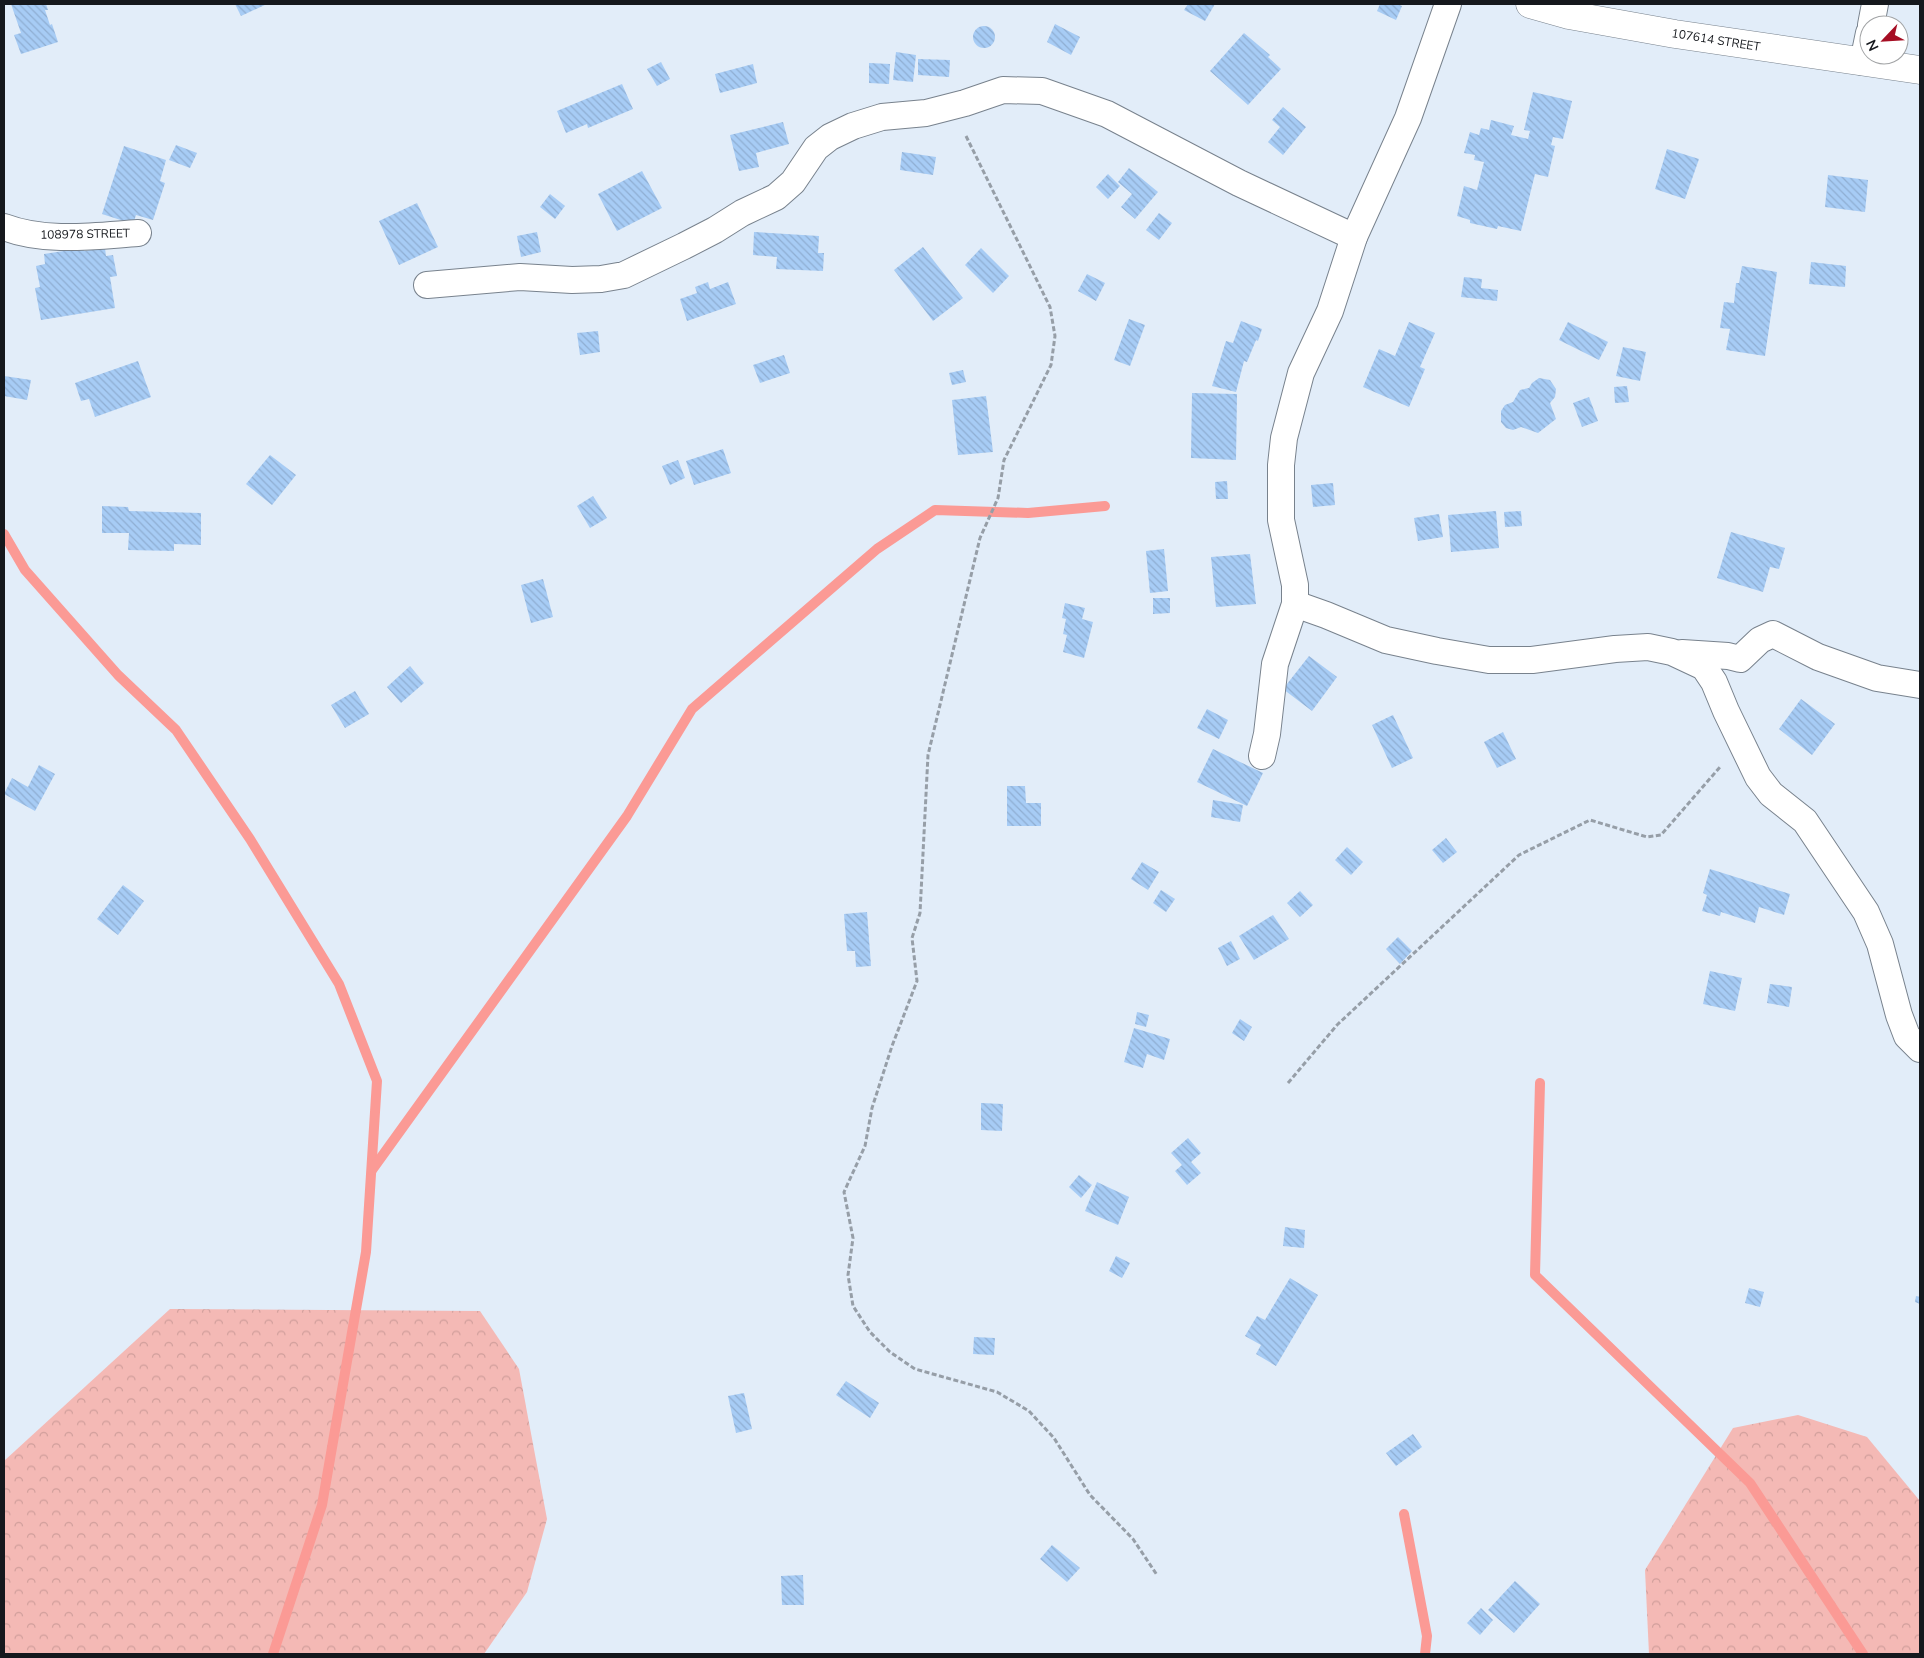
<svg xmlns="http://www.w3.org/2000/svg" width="1924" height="1658" font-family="'Nunito Sans',sans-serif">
<defs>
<pattern id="forest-crowns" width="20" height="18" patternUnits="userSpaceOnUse" patternTransform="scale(1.25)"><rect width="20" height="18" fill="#f4b9b5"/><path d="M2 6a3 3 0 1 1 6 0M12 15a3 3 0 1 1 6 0" fill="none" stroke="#d09e9b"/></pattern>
<pattern id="building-back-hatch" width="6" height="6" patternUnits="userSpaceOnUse" patternTransform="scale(1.25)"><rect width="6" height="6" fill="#a7ccf5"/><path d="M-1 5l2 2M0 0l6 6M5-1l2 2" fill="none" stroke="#8faed2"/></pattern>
</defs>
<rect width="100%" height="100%" fill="#e2edf9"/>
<!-- forest -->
<g fill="url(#forest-crowns)">
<polygon points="170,1309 480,1311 519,1369 547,1519 527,1592 484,1654 4,1654 4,1461"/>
<polygon points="1798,1415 1867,1437 1920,1501 1920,1654 1649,1654 1645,1570 1733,1428"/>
</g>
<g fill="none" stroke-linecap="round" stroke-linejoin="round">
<!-- stream -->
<g stroke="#fb9a95" stroke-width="10">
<polyline points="4,534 25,570 118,675 176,730 250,839 339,984 377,1081 366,1252 322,1505 273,1654"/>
<polyline points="1540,1083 1535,1275 1750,1483 1863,1654"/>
<polyline points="372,1170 627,816 692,709 877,549 935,510 1028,513 1105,506"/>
<polyline points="1404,1514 1427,1636 1425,1654"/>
</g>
</g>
<!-- building -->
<g fill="url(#building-back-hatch)">
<polygon points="11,4 46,4 48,10 45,10 50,25 52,24 58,42 21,54 14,35 21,33"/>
<polygon points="235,4 267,4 241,16"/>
<polygon points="1188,4 1215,4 1205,21 1184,10"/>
<polygon points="1380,4 1397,4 1402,6 1396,20 1377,11"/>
<polygon points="1055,24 1080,37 1071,55 1047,42"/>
<circle cx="984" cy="37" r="11"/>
<polygon points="1244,33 1270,55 1268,57 1281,69 1248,105 1210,71"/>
<polygon points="896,52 916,55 913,82 893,80"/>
<polygon points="918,59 950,60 949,77 918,75"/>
<polygon points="661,62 670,79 657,86 647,69"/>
<polygon points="869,63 890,64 889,84 869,83"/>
<polygon points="753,64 757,83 720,93 715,74"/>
<polygon points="622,84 633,109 588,128 587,124 566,133 557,111"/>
<polygon points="1533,92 1572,101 1563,139 1553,137 1551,145 1555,146 1548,177 1535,174 1521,231 1498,226 1497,229 1470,223 1470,220 1457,216 1464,186 1477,190 1484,162 1474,160 1475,155 1464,153 1470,132 1479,135 1481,128 1489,130 1491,120 1514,126 1511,135 1528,139 1530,131 1524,130"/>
<polygon points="1283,107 1306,127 1283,155 1268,142 1280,127 1272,120"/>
<polygon points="783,122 789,144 756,153 759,167 739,171 730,135"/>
<polygon points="176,145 197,153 190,168 169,160"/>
<polygon points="124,146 166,160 160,181 165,183 153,220 136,215 133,224 102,214"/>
<polygon points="1667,149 1699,159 1685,199 1655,189"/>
<polygon points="902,152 936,157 933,175 900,170"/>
<polygon points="1129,168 1158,192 1135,219 1121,207 1132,194 1118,182"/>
<polygon points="642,171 662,208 617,231 598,194"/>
<polygon points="1108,174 1120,186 1108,199 1096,187"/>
<polygon points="1828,175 1868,180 1865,212 1825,207"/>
<polygon points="550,194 565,206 555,219 540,207"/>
<polygon points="417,203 438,247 399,265 379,221"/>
<polygon points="1159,213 1172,223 1159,240 1146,230"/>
<polygon points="537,232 541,252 521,257 517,236"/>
<polygon points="754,232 819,236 818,253 824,253 823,271 776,269 777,257 753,255"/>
<polygon points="923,247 963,298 933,321 894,270"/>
<polygon points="83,248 84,251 105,248 106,256 113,255 117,276 110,277 115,308 41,320 35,288 40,287 36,266 45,264 44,254"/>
<polygon points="981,248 1009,276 993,293 965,265"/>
<polygon points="1811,262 1846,266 1845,287 1809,284"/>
<polygon points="1742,266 1777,272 1765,356 1726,350 1730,329 1720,328 1724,302 1734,303 1736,283 1739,283"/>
<polygon points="1087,274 1105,283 1096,301 1078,291"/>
<polygon points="1464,277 1482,279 1481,288 1498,290 1497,301 1461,297"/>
<polygon points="708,282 710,289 728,282 736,304 687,321 680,299 697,293 695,287"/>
<polygon points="1129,319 1145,325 1130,366 1114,360"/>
<polygon points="1241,321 1262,329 1258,341 1256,340 1247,362 1244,361 1236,392 1212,386 1226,341 1233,343"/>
<polygon points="1409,322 1435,333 1420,367 1425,369 1409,407 1363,387 1379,349 1395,356"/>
<polygon points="1568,322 1608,342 1599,360 1559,340"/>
<polygon points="598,331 600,352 580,355 577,333"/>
<polygon points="1623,347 1646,352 1640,381 1616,376"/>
<polygon points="784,355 790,373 760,383 753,365"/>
<polygon points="138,361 151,397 95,417 89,399 81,401 75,383"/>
<polygon points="963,370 966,382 952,385 949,373"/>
<polygon points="4,376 31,380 27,400 4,396"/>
<polygon points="1539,378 1550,380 1556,389 1555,397 1550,403 1556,419 1538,433 1521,427 1513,430 1506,428 1501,422 1501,411 1505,405 1513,402 1520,390 1529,388 1532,383"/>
<polygon points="1627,386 1629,402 1615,403 1614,387"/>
<polygon points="1192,393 1237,394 1236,460 1191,458"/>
<polygon points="986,396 993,452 958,455 952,400"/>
<polygon points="1589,397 1598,421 1582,427 1573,403"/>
<polygon points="723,449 731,473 694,485 686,461"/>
<polygon points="270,455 296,475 272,505 246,484"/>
<polygon points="678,460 685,478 670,485 662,466"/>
<polygon points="1227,481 1228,499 1216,499 1215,482"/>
<polygon points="1333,483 1335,505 1313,507 1311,485"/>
<polygon points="593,496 607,518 590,528 577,506"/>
<polygon points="102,506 128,507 129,511 201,513 201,545 174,544 174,551 128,550 129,533 102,533"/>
<polygon points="1496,511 1499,548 1451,552 1448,515"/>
<polygon points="1521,511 1522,526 1505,527 1504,512"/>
<polygon points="1439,514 1443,537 1418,541 1414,518"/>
<polygon points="1731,532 1785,548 1779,569 1770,567 1763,592 1717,578"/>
<polygon points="1164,549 1168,591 1150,593 1146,551"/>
<polygon points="1250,554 1256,604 1216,607 1211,557"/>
<polygon points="543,579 553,617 531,623 521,585"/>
<polygon points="1153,598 1170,598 1170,613 1153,614"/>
<polygon points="1065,603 1085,608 1082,619 1093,622 1084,658 1063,652 1067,635 1063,634 1066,619 1062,618"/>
<polygon points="1309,656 1337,677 1312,711 1283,689"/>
<polygon points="410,666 424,683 401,703 387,687"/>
<polygon points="355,691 369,714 345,728 331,705"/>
<polygon points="1801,699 1835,724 1812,755 1779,729"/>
<polygon points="1207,709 1228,720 1219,739 1197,728"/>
<polygon points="1393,715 1413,758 1392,768 1372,725"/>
<polygon points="1503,732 1516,759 1497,768 1484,742"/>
<polygon points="1213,749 1263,773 1247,806 1197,782"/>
<polygon points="39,765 55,774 35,811 4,794 12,778 28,787"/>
<polygon points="1007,786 1025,786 1026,803 1041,803 1041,826 1007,826"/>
<polygon points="1213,800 1243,805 1240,822 1211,817"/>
<polygon points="1446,838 1457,852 1443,863 1432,850"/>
<polygon points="1347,847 1363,862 1351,875 1335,860"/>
<polygon points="1142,862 1159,872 1148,890 1131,879"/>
<polygon points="1710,869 1790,894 1784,915 1759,907 1755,923 1721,912 1720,916 1702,911 1707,895 1703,893"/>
<polygon points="123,885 144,901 118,935 97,919"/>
<polygon points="1161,890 1175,899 1166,912 1153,903"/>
<polygon points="1300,891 1313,905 1300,917 1287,903"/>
<polygon points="867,912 871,966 856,967 855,951 847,951 844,914"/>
<polygon points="1273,915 1289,939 1254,960 1239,936"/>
<polygon points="1398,937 1412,951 1400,964 1386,949"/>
<polygon points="1231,941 1240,959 1227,966 1218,948"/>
<polygon points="1710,971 1742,978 1735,1011 1703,1004"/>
<polygon points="1770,984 1792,987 1789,1007 1767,1003"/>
<polygon points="1137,1012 1149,1015 1146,1027 1135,1024"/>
<polygon points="1240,1019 1252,1027 1244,1041 1232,1033"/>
<polygon points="1134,1028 1170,1039 1164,1060 1147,1054 1143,1068 1124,1062"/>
<polygon points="981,1103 1003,1104 1002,1131 981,1130"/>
<polygon points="1188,1138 1201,1153 1191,1162 1201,1173 1187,1185 1175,1171 1182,1165 1171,1153"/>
<polygon points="1079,1175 1092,1185 1081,1198 1069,1187"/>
<polygon points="1097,1182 1129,1197 1118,1225 1085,1211"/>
<polygon points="1285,1227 1305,1230 1304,1248 1283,1246"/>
<polygon points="1116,1256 1130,1263 1122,1278 1109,1271"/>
<polygon points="1290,1278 1318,1295 1276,1366 1256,1354 1261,1345 1245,1336 1257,1316 1265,1320"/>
<polygon points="1749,1288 1764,1292 1760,1307 1745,1303"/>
<polygon points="1916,1296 1920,1297 1920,1304 1915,1302"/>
<polygon points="974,1337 995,1338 994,1355 973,1354"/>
<polygon points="846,1381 879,1403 870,1418 836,1395"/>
<polygon points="744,1393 752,1429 736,1433 728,1396"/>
<polygon points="1413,1434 1422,1447 1396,1466 1386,1453"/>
<polygon points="1052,1545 1080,1568 1067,1582 1040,1559"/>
<polygon points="803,1575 804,1605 782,1605 781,1576"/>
<polygon points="1515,1581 1540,1604 1514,1633 1488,1610"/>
<polygon points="1481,1608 1493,1620 1480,1635 1467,1623"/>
</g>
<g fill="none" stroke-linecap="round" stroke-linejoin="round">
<defs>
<g id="street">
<polyline points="1871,25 1875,4"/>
<polyline points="1863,62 1869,33"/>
<path d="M4 227C46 243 94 236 138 233"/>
<polyline points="427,285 520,277 572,280 601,279 624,275 684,246 715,230 742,213 776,197 793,182 816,148 830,137 853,126 882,117 926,113 965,103 1003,90 1042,91 1107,114 1239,183 1354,237"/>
<polyline points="1295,604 1326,615 1386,640 1437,651 1489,660 1532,660 1615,649 1648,647 1672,652 1704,667 1714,682 1726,711 1758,777 1771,794 1805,821 1866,912 1880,944 1899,1015 1907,1036 1920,1049"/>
<polyline points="1682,653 1728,656 1740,659 1760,640 1773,634 1818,657 1877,678 1920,685"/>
<polyline points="1262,756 1267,734 1275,664 1295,604 1295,585 1281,520 1281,465 1284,438 1301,373 1330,311 1354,237 1408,118 1448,4"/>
</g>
<polyline id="secondary" points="1530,4 1569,15 1675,34 1920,70"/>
</defs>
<!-- street casing -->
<use href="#street" stroke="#78828d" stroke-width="28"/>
<!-- secondary casing -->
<use href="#secondary" stroke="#78828d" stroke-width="29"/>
<!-- path -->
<g stroke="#969ea7" stroke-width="3" stroke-dasharray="5 2.5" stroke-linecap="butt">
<polyline points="966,136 1050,307 1055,336 1051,365 1004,460 998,498 980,538 928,755 920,913 912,938 917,981 892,1046 872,1108 865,1146 844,1192 853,1238 848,1275 853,1306 870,1332 890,1352 915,1369 997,1392 1029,1411 1054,1438 1090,1495 1133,1539 1157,1575"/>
<polyline points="1288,1083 1337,1025 1519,855 1590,820 1647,837 1661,835 1720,767"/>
</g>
<!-- street -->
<use href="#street" stroke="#fff" stroke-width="26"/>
<!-- secondary -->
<use href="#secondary" stroke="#fff" stroke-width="28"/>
</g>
<g text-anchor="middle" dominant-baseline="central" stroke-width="5" stroke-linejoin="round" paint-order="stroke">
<!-- street labels -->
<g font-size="12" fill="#15181d" stroke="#fff">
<text transform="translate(1716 40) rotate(9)">107614 STREET</text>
<text transform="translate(85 234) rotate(-1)">108978 STREET</text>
</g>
</g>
<!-- border -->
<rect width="1924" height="1658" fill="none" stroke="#15181d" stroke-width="10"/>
<!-- north arrow -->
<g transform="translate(1884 40) rotate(245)"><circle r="24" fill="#ffffff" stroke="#a1a3a5"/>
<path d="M0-4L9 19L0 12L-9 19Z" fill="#a60e24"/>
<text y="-8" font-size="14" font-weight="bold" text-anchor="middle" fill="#15181d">N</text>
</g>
</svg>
